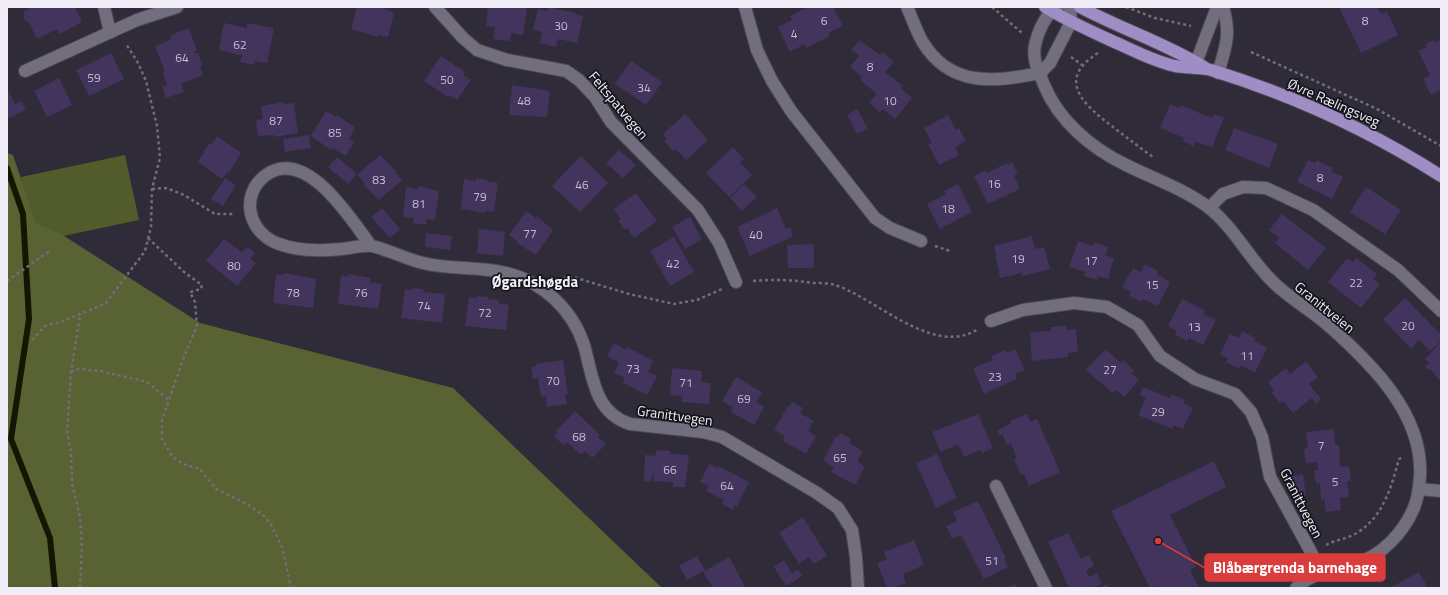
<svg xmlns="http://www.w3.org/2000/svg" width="1448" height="595" font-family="'Titillium Web',sans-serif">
<rect width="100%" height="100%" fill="#2f2b39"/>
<!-- green -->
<polygon fill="#515b2b" points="125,155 139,220 35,242 21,177"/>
<!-- forest -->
<polygon fill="#586232" points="7,153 13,155 36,223 61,234 200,323 453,388 662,588 7,588"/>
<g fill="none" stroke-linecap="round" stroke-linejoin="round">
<!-- stream -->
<polyline stroke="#131701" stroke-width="6" points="7,168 23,214 29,319 11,439 50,538 55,588"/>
</g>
<!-- building -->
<g fill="#42345d">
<polygon points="33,7 75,7 82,22 60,34 57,29 37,39 28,21 26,22 23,16 25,15 23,12"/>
<polygon points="357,7 381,7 394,13 388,37 379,35 378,37 351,29"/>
<polygon points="488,7 527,7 523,35 511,33 510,41 493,39 495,27 486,26"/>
<polygon points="548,7 576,13 576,15 583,16 577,43 558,39 556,47 540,43 542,32 533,30 538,9 547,11"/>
<polygon points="808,7 833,7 843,26 828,33 830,36 806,48 805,44 790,52 778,27 792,20 790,16"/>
<polygon points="1339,7 1377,7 1381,14 1387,11 1398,35 1361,53"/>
<polygon points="224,23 247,28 247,23 274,28 267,63 255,61 255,65 240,62 242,54 239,55 219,50"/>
<polygon points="189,28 197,51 194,51 195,54 198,53 202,65 200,66 203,75 181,84 184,92 166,98 162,87 167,85 163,73 165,72 155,46 170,40 171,35"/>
<polygon points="859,40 880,55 882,52 894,62 885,72 903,86 901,88 912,98 895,119 883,109 880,112 869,103 877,94 860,80 862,77 850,67 859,56 851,50"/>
<polygon points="1434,40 1435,42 1441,40 1441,90 1431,95 1423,79 1430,75 1418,51 1427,47 1425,44"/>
<polygon points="111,53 124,79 89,96 76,70"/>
<polygon points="441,56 465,72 463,75 471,80 457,100 449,95 448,97 424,81"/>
<polygon points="631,61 662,82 646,105 615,84"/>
<polygon points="59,78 72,105 47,117 34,91"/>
<polygon points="512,85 550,91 547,117 509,115"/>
<polygon points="7,88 15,104 21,101 26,110 7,119"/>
<polygon points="283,102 283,104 294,103 298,133 274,137 274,135 258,136 256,120 263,119 261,106"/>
<polygon points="1170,104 1179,108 1180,105 1212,118 1214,114 1224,118 1212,147 1195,142 1193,146 1183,141 1184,138 1160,128"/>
<polygon points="857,109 868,129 857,134 847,115"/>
<polygon points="326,111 336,117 337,115 355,128 349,139 354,142 346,156 332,148 331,150 311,136"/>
<polygon points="685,114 708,140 686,160 676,149 673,151 664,141 667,139 663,134"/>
<polygon points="948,115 956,130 959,128 966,141 955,147 959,155 939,165 928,144 932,143 924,128"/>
<polygon points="1234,128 1278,144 1269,168 1225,150"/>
<polygon points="309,135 311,148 285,152 283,139"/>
<polygon points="217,136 241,153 229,173 228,172 222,179 198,162 209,143 211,145"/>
<polygon points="733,147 744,159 740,162 752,175 729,197 706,173"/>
<polygon points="619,150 636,165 623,178 606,163"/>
<polygon points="380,155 396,171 395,172 402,180 379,200 364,185 365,183 357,175"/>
<polygon points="581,156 608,183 580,212 552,186"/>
<polygon points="337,157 357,174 348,184 328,167"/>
<polygon points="1308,160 1315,163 1316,160 1333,168 1331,172 1343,177 1332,199 1297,182"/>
<polygon points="1012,162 1018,174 1014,176 1020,189 988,204 974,176 985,170 987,173 1007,163 1008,165"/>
<polygon points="225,178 236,185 223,206 211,199"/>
<polygon points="476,178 488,180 488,182 498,183 494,212 485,211 485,213 461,209 464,179 476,181"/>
<polygon points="744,184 757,197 742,211 730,198"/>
<polygon points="958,184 972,212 940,229 927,204 946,194 944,191"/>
<polygon points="418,186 439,191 435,220 427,219 426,225 413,223 414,218 403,217 406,187 418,189"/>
<polygon points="1366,187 1401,210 1385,234 1350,212"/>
<polygon points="636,193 657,221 634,238 627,228 625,230 618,221 621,219 614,209"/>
<polygon points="382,208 400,229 390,238 371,217"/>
<polygon points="777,208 786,229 790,227 793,235 790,238 750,256 737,227"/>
<polygon points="526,211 536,218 537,216 553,230 536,255 517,243 518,242 509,235"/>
<polygon points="1282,214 1326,248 1308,270 1275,243 1279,238 1269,230"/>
<polygon points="690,217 702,239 685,249 672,227"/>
<polygon points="479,229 505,232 503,256 477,253"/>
<polygon points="426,233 452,236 450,250 425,247"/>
<polygon points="1032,236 1035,249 1044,247 1050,269 1022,276 1022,273 1000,278 994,246"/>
<polygon points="674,237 694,272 670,286 650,251"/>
<polygon points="224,239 242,252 247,247 255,253 250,259 256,263 237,286 206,261"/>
<polygon points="1078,241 1093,246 1094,242 1108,247 1105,255 1114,258 1108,279 1098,276 1097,280 1084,276 1085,272 1069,267"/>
<polygon points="814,244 814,268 788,268 787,245"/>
<polygon points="1347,258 1353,262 1356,258 1377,274 1373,279 1380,284 1361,308 1328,282"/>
<polygon points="1145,264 1158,271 1157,274 1170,282 1158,306 1143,299 1141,302 1129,296 1131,292 1122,287 1133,268 1141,272"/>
<polygon points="284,273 316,279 313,308 273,303 276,274 283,275"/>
<polygon points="349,274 370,278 370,282 382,284 378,309 338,304 341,275 348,277"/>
<polygon points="412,288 424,289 423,292 445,294 442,323 401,318 405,289 412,290"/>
<polygon points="477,296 488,297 488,299 498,300 498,303 509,305 506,330 465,326 469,297 477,298"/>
<polygon points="1405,298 1439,333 1441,331 1441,341 1430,351 1419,340 1411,349 1383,319"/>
<polygon points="1182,299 1205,310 1203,314 1216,320 1203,345 1189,338 1187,341 1175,335 1177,331 1168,326"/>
<polygon points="1066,326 1066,330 1076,329 1078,352 1068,353 1068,357 1032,361 1030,332 1051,331 1051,327"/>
<polygon points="1242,331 1255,338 1254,341 1267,348 1255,373 1241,365 1239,369 1226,362 1228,359 1220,354 1230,334 1239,338"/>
<polygon points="1441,342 1441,382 1430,369 1428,370 1425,366 1429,363 1425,359"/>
<polygon points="614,343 626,350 627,347 653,361 648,372 657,376 647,395 623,383 625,378 614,373 619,363 607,356"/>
<polygon points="1015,349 1025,370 1015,374 1017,379 984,394 973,368 993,360 991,356 1005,350 1006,353"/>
<polygon points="1105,349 1121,363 1123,360 1134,370 1131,373 1139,380 1124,397 1116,390 1113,393 1086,370"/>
<polygon points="563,360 568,394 565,394 567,404 547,407 546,396 541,397 538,378 533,379 531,367 536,366 536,364"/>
<polygon points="1306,361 1318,377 1309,384 1321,399 1316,404 1312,398 1293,413 1283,401 1280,403 1271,392 1274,390 1268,382 1286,368 1290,374"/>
<polygon points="672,368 702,371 701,382 711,383 709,404 682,402 682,396 670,395"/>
<polygon points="736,377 762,392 756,402 764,407 754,425 731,412 733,408 722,401"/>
<polygon points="1143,387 1170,398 1171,394 1185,400 1183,403 1193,408 1183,429 1174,425 1172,429 1138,415 1146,398 1140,395"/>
<polygon points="792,402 803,408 800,413 814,421 808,431 816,436 806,454 783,441 785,436 774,430 788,406 790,407"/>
<polygon points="575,411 600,435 598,437 606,444 592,458 585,451 581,455 567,442 563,445 554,436 558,433 556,431"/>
<polygon points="978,414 993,448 982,453 980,450 964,457 958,444 941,452 932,432"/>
<polygon points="1027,414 1030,422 1037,419 1060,472 1029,486 1024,474 1021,475 1014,460 1017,458 1011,444 1007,445 1002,434 999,436 997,431 1011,423 1010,421"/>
<polygon points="1334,429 1335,445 1339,445 1340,467 1349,466 1351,481 1347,481 1349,497 1340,498 1341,510 1326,512 1324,499 1321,500 1320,483 1316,484 1314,470 1318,470 1317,462 1306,463 1304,449 1308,448 1306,432"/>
<polygon points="840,433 851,439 849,443 863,451 857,462 865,466 855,485 831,472 834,467 823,461 836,436 838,437"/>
<polygon points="657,450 670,451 670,454 689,455 685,487 673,487 673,482 653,481 654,475 652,475 651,482 644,481 645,455 655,456"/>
<polygon points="937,454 957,498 936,508 916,463"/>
<polygon points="1214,461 1226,487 1170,515 1196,567 1190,570 1199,588 1157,588 1157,586 1150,588 1111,511"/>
<polygon points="709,464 718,468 719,466 749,482 737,506 735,505 733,510 722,504 724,500 706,491 709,486 700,482"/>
<polygon points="1303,474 1306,496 1293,497 1291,476"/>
<polygon points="978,501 1006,558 1004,559 1008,567 984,579 961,535 952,539 946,526 957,521 953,512"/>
<polygon points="803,517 827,556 814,564 809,557 799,564 779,533"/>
<polygon points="1068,533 1081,559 1089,555 1094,566 1086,570 1089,577 1097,573 1102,584 1092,588 1069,588 1048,542"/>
<polygon points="914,540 924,565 903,574 906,583 894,588 887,588 877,563 887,559 884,552"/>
<polygon points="697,556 705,570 687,580 679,566"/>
<polygon points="729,557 746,588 713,588 703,572"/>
<polygon points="784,560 792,573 798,569 802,576 786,586 774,567"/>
<polygon points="1419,572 1428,588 1390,588"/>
<polygon points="1015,584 1018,588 1007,588"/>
<polygon points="1107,584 1109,588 1099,588"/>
</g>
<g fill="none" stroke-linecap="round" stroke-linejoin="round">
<defs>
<g id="minor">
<polyline points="104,7 110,32"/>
<polyline points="435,7 463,38 477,50 507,60 566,71 579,80 595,97 611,122 698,210 719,243 736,282"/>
<polyline points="745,7 757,50 772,81 791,111 875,218 890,228 921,241"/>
<path d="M907 7C912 18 916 30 922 41 950 88 994 82 1040 73"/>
<path d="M1058 7C1045 14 1038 32 1035 45 1032 61 1039 71 1044 85 1059 121 1091 148 1126 165 1154 179 1182 188 1208 207 1233 226 1250 260 1273 282 1290 299 1311 310 1329 326 1372 364 1424 415 1420 477 1419 488 1418 500 1413 510 1402 534 1382 555 1357 563 1336 570 1313 572 1296 588"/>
<polyline points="1194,68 1217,7"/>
<polyline points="25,71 137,20 177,7"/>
<polyline points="1040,73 1050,63 1071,22 1070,7"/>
<path d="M1218 73C1226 47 1231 33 1223 7"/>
<polyline points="1209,208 1223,194 1243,187 1266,188 1313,210 1398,270 1441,311"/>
<path d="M371 246C351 219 306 146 266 175 239 195 248 233 279 244 298 251 322 251 342 249 351 248 363 245 372 246 389 250 406 259 423 263 450 270 479 266 506 273 543 282 572 309 584 345 593 377 594 412 630 424L703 432 722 437 817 493 838 508 852 530 856 557 858 588"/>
<polyline points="991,321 1023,310 1074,303 1107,307 1138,325 1160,356 1195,379 1235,394 1251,412 1262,437 1270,477 1311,552 1320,573"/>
<polyline points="996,486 1046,588"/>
<polyline points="1419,489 1441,491"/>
</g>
<g id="major">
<path d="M1045 7C1066 20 1088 30 1110 40 1131 49 1152 61 1175 66 1187 68 1199 67 1211 70 1292 95 1369 130 1441 176"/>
<path d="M1080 7C1121 29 1165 43 1204 67"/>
</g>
</defs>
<!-- minor casing -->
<use href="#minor" stroke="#4b4754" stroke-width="14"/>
<!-- major casing -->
<use href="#major" stroke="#4b4754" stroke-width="14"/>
<!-- path -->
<g stroke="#716d79" stroke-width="2.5" stroke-dasharray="3 3" stroke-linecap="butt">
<polyline points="992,7 1022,33"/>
<polyline points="1126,7 1155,18 1191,26"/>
<polyline points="1251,52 1377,109 1441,146"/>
<path d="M1098 53C1055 80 1084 105 1113 127 1126 137 1139 147 1153 157"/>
<polyline points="1071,57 1082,65"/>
<polyline points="152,189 166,188 184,195 215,214 234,214"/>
<polyline points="148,238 184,272 202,285 201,289 190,292 195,302 197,326 185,354 162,420 162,439 172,456 183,464 200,469 216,489 245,503 263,515 271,524 282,547 291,588"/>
<polyline points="935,246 950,251"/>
<polyline points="557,279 573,277 629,294 674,304 697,300 722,289"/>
<polyline points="7,281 51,250"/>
<path d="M753 281C774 279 793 280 814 283 821 283 829 283 835 285 876 298 934 358 978 329"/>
<polyline points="32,340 45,326 61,322 106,303 145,251 151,227 152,189 160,158 157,126 146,81 137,61 126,44"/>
<polyline points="71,372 79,369 100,371 147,382 170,401"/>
<path d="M1326 545C1335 540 1346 539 1355 534 1383 518 1391 488 1399 459L1403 457"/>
<polyline points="80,588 82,547 80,517 72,484 71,452 67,432 71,372 80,315"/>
</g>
<!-- minor -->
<use href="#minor" stroke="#726e7e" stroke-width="12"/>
<!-- major -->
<use href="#major" stroke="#9f8dc5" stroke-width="12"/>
</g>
<g text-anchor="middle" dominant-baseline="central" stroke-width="3.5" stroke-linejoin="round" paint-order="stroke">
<!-- number labels -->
<g font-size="12" fill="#c4bfd0">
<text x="824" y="20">6</text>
<text x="1365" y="20">8</text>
<text x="561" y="25">30</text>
<text x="794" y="33">4</text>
<text x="240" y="44">62</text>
<text x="182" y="57">64</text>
<text x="870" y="66">8</text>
<text x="94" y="77">59</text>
<text x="447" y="79">50</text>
<text x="644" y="87">34</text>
<text x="524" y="100">48</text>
<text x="890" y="100">10</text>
<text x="276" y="120">87</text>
<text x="335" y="132">85</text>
<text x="1320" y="177">8</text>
<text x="379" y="179">83</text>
<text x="994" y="183">16</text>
<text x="582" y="184">46</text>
<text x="480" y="196">79</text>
<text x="419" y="203">81</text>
<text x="948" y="208">18</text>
<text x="530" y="233">77</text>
<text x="756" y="234">40</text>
<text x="1018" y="258">19</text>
<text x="1091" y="260">17</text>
<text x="673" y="263">42</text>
<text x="234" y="265">80</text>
<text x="1356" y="282">22</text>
<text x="1152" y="284">15</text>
<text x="293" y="292">78</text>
<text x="361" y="292">76</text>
<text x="424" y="305">74</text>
<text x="485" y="312">72</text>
<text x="1408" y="325">20</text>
<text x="1194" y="326">13</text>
<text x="1247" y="355">11</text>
<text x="633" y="368">73</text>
<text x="1110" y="369">27</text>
<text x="995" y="376">23</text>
<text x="553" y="380">70</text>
<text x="686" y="382">71</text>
<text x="744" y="398">69</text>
<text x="1158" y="411">29</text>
<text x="579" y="436">68</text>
<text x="1321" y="445">7</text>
<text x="840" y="457">65</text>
<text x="670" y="469">66</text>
<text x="1335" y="481">5</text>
<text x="727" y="485">64</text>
<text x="992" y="560">51</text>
</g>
<!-- street labels -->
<g font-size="14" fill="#f0edf7" stroke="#16141b">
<text transform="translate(1334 102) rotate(24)">Øvre Rælingsveg</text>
<text transform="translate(619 105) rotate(50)">Feltspatvegen</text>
<text transform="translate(1325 307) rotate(39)">Granittveien</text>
<text transform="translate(675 415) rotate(8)">Granittvegen</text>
<text transform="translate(1302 503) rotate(63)">Granittvegen</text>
</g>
<!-- neighbourhood labels -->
<g font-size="15" font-weight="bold" fill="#f0edf7" stroke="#16141b">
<text x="535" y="281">Øgardshøgda</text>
</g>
</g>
<!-- callouts -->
<path fill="none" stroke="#d93c3d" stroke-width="1.5" d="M1158 541L1205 568"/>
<circle fill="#d93c3d" stroke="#16141b" stroke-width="1.5" cx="1158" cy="541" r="4"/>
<rect fill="#d93c3d" stroke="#d93c3d" stroke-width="1.5" x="1205" y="554" width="180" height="27" rx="4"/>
<g font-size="15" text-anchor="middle" font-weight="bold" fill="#fff">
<text x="1295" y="573">Blåbærgrenda barnehage</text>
</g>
<!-- border -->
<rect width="1448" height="595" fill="none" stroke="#f0edf7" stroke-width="16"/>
</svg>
